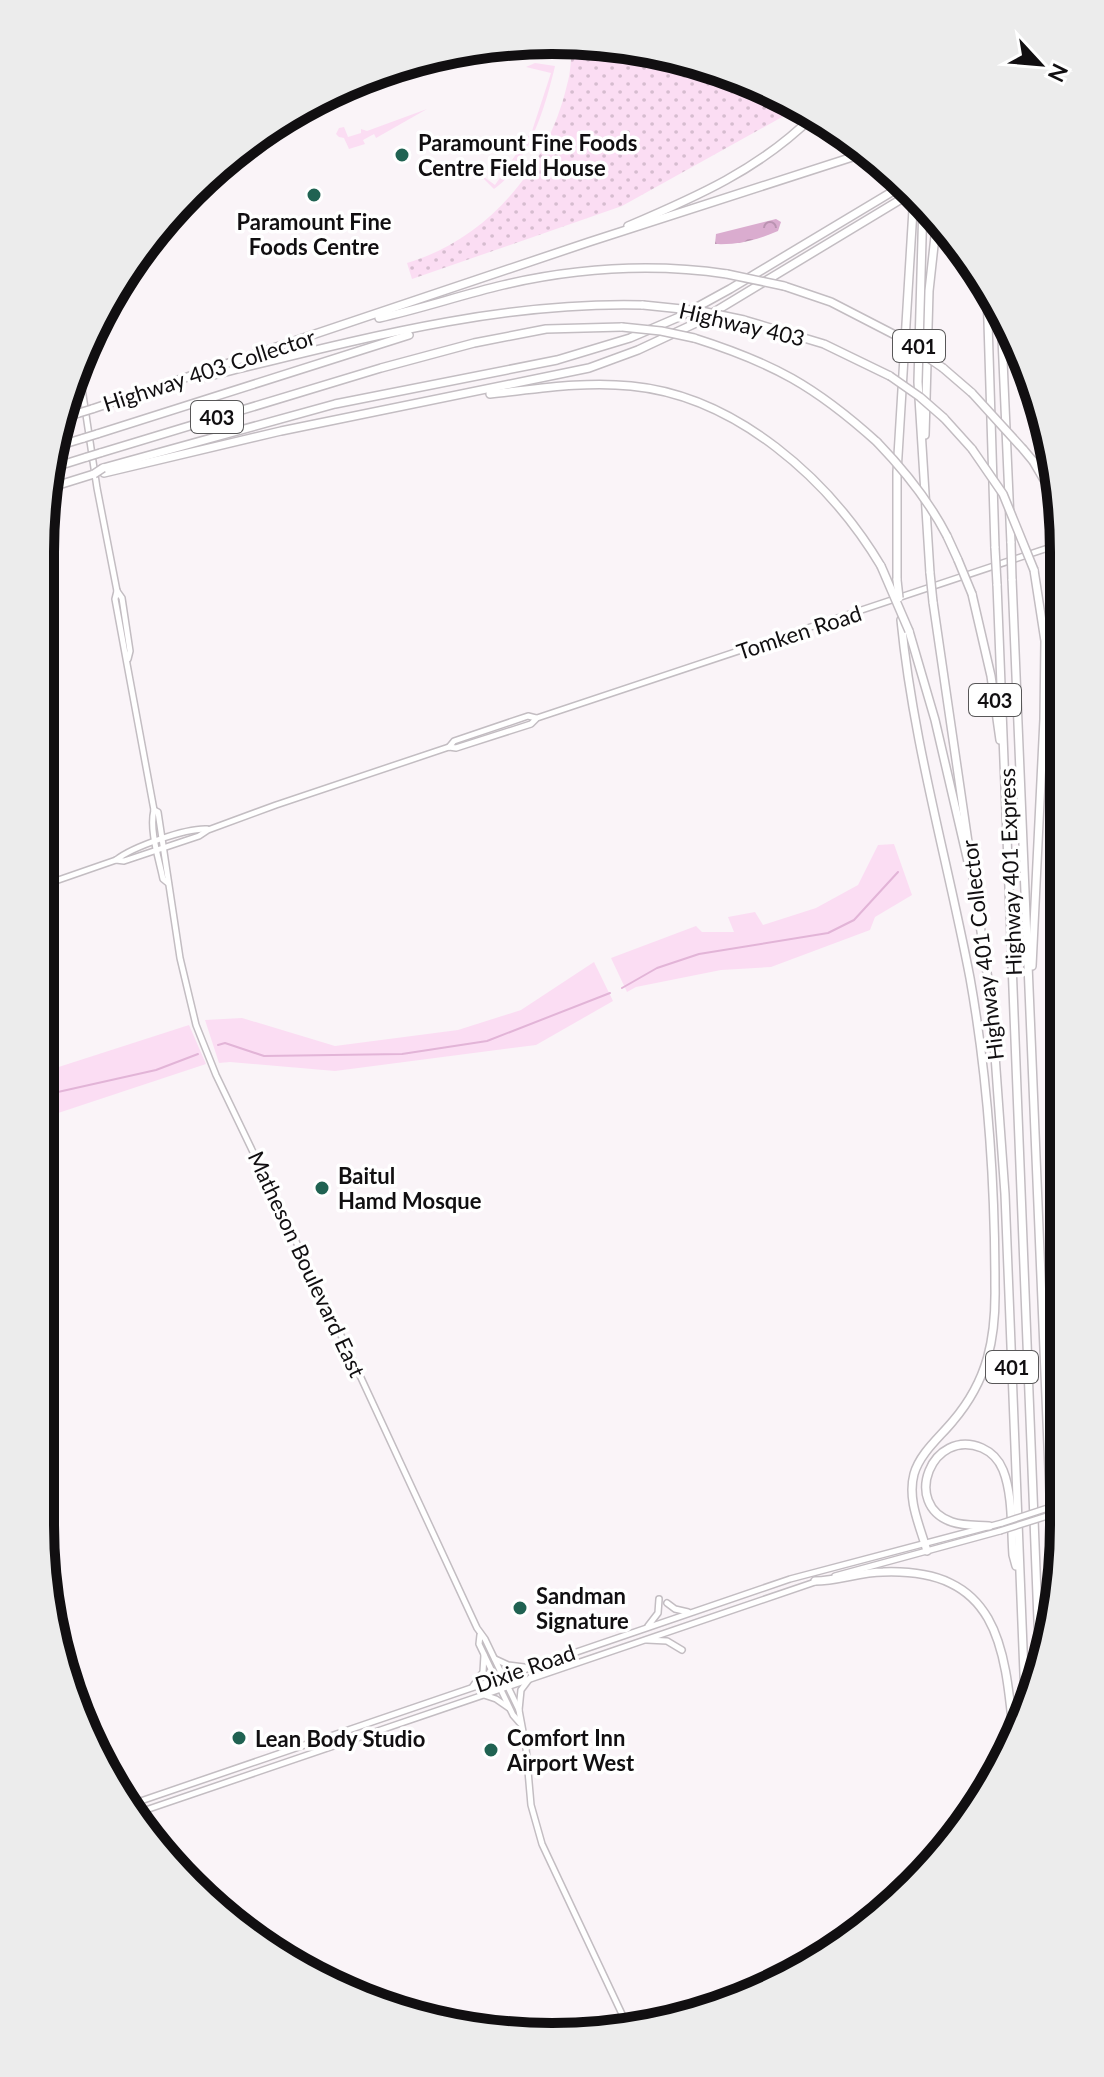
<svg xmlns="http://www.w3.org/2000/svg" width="1104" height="2077" font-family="Lato,sans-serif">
<defs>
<pattern id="forest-crowns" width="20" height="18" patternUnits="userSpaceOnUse" patternTransform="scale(2)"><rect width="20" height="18" fill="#daaccf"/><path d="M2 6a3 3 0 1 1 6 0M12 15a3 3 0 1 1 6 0" fill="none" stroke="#ba93b1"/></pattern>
<pattern id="park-dots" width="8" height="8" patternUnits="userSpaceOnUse" patternTransform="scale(2)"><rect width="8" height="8" fill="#fbddf3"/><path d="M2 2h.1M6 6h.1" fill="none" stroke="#d6bccf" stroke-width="1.8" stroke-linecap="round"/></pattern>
</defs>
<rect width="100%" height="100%" fill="#faf4f8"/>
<!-- green -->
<g fill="#fbddf3">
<path d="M535 63 555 66C546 105 528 165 494 189L484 179V177L495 185 532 131 551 73 526 67Z"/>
<polygon points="427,109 376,138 374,134 363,140 365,144 349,149 344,138 339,137 336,134 339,128 344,127 348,137 361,133 361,129 367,131"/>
<polygon points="894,844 912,895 875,917 870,930 771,967 721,970 636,987 627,992 611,958 696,926 702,932 734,932 728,917 755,912 763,925 816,908 858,885 878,845"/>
<polygon points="594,962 613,1001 536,1045 335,1071 230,1062 219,1063 205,1020 242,1018 335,1046 458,1030 521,1010"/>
<polygon points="189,1025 206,1064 40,1119 40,1073"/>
</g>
<!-- forest -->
<path fill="url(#forest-crowns)" d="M776 219 781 222 778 231C757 240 738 245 715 244L716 234Z"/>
<!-- park -->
<path fill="url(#park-dots)" d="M586 41 779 93 800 107 622 206 412 279 407 263C488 239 548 167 567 85 571 72 571 57 572 43Z"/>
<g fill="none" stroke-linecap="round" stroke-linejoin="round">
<!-- stream -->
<g stroke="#e2b4d7" stroke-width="2">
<polyline points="622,988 657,968 699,954 828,933 854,920 898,872"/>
<polyline points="218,1045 225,1043 264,1056 402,1054 487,1041 610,993"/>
<polyline points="40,1096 156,1070 198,1054"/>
</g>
<defs>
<g id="tertiary">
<polyline points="80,375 97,488 117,591 122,598 130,651 128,659"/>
<path d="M117 591 115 599 154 810C149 830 159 859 163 879L168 883"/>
<polyline points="154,810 158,812 180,958 196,1025 216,1075 350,1354 477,1628 485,1639 519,1710 526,1748 531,1805 542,1844 629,2029"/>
<polyline points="480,1635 479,1644 513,1715 520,1723"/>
</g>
<g id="secondary">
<polyline points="449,747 454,741 528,716 536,718"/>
<polyline points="116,860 124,861 199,836 208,830 276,805 449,747 456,748 531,724 537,718 1060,544"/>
<path d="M41 886 116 860C132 847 186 828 207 829"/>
<polyline points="835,1576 1000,1531"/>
<polyline points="667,1603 675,1609 688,1612"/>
<polyline points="648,1626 658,1613 659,1599"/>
<polyline points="647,1640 667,1641 682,1650"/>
<polyline points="495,1659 508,1665 524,1667"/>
<polyline points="473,1686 483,1672 484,1655"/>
<polyline points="484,1695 496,1699 509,1708"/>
<polyline points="519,1710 521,1690 530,1678"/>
<polyline points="129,1805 790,1579 1002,1523"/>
<polyline points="134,1814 818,1581"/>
</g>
<g id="motorway">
<polyline points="923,203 918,382 930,573"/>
<path d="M628 226C696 197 760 169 813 116"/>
<polyline points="784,286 831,302 895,335"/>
<polyline points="987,290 995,548"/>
<polyline points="1001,315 1011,543"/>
<path d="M379 318C420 309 461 295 503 285 576 268 652 263 727 274"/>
<polyline points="744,320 824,344 890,376"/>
<path d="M694 338C773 363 815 386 877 442"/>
<polyline points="943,368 972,393"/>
<path d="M194 377 201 378C346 343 493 301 643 305"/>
<path d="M490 394C537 389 584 381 631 386 736 396 829 479 881 566"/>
<polyline points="92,409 589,242 868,152"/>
<polyline points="69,416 79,413"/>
<polyline points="944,418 972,449"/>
<polyline points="97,434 409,335"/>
<polyline points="925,435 929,291 937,218"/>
<polyline points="61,445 84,438"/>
<polyline points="1023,449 1033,461"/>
<polyline points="100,453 381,368 474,343 546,329 622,327"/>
<polyline points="1053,460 1060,535"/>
<polyline points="55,467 87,457"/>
<polyline points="103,468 335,404 557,360 630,338 679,317 730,289 905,184"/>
<polyline points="104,473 281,431 589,368 638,350 696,323 913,192"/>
<polyline points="49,488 94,474"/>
<polyline points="947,536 958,560"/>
<polyline points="1012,579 1054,1590"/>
<polyline points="897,580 897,472 914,193"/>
<polyline points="997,584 1039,1646"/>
<polyline points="972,594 991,676 1000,740"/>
<polyline points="933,602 991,1000 1005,1194 1025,1699"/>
<path d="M901 620C913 742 947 858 970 978 988 1079 995 1183 995 1286 996 1338 988 1380 953 1421 940 1437 920 1453 914 1474 907 1500 920 1526 927 1551"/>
<polyline points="909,631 935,720 969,866"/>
<polyline points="1032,966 1044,719 1045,641 1034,570"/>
<path d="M989 1526C977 1525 964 1526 952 1522 901 1505 932 1427 982 1448 991 1452 999 1460 1003 1470 1013 1495 1011 1529 1013 1555L1016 1566"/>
<path d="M815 1581C838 1581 860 1572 883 1572 999 1568 1005 1647 1014 1740"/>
</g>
</defs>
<!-- tertiary casing -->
<use href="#tertiary" stroke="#c3bdc2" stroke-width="8"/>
<!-- secondary casing -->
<use href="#secondary" stroke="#c3bdc2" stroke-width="8"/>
<!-- motorway casing -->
<use href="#motorway" stroke="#c3bdc2" stroke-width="10"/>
<!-- tertiary -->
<use href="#tertiary" stroke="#fff" stroke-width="5"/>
<!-- secondary -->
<use href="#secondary" stroke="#fff" stroke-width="5"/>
<!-- motorway -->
<use href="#motorway" stroke="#fff" stroke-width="7"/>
<defs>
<g id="secondary-bridge">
<polyline points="1002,1523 1063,1503"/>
<polyline points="1000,1531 1063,1511"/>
</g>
<g id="motorway-bridge">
<polyline points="727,274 784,286"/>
<polyline points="643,305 701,311 744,320"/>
<polyline points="622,327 661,331 694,338"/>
<polyline points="895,335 943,368"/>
<polyline points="890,376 920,397 944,418"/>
<polyline points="972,393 1023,449"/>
<polyline points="79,413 92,409"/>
<polyline points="84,438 97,434"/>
<path d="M877 442C904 470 929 501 947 536"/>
<polyline points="972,449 1003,494 1034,570"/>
<polyline points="87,457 100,453"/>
<polyline points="1033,461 1060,507"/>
<polyline points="94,474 103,468"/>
<polyline points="1011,543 1012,579"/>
<polyline points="995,548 997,584"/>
<polyline points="958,560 972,594"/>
<polyline points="881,566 909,631"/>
<polyline points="930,573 933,602"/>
<polyline points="897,580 899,598"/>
</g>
</defs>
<!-- secondary-bridge casing -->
<use href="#secondary-bridge" stroke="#c3bdc2" stroke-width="8" stroke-linecap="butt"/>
<!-- motorway-bridge casing -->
<use href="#motorway-bridge" stroke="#c3bdc2" stroke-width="10" stroke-linecap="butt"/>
<!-- secondary-bridge -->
<use href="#secondary-bridge" stroke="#fff" stroke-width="5"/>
<!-- motorway-bridge -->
<use href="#motorway-bridge" stroke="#fff" stroke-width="7"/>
</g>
<!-- markers -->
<g fill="#206252" stroke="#fff" stroke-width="3">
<circle cx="402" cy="155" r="8"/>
<circle cx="314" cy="195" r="8"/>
<circle cx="322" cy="1188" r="8"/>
<circle cx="520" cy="1608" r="8"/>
<circle cx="239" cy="1738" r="8"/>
<circle cx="491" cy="1750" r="8"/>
</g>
<g text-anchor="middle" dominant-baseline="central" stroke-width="7" stroke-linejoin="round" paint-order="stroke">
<!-- shield labels -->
<g fill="#fff" stroke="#585758" stroke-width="2">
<rect x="893" y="330" width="52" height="32" rx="6"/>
<rect x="191" y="401" width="52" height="32" rx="6"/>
<rect x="969" y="684" width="52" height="32" rx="6"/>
<rect x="986" y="1351" width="52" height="32" rx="6"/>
</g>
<g font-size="20" font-weight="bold" fill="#110f11">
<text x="919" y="346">401</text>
<text x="217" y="417">403</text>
<text x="995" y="700">403</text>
<text x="1012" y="1367">401</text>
</g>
<!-- poi labels -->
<g font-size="22" font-weight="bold" fill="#110f11" stroke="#fff" text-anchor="start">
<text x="418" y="142">Paramount Fine Foods<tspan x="418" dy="25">Centre Field House</tspan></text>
<text x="314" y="221" text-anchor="middle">Paramount Fine<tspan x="314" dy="25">Foods Centre</tspan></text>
<text x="338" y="1175">Baitul<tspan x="338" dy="25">Hamd Mosque</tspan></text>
<text x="536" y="1595">Sandman<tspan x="536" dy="25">Signature</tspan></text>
<text x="507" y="1737">Comfort Inn<tspan x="507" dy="25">Airport West</tspan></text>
<text x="255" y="1738">Lean Body Studio</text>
</g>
<!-- street labels -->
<g font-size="22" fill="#110f11" stroke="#fff">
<text transform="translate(742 324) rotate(13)">Highway 403</text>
<text transform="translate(209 370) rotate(-18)">Highway 403 Collector</text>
<text transform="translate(799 632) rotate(-18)">Tomken Road</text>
<text transform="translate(1010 872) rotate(-92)">Highway 401 Express</text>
<text transform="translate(982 950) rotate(-97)">Highway 401 Collector</text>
<text transform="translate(307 1264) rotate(65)">Matheson Boulevard East</text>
<text transform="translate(525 1668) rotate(-19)">Dixie Road</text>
</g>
</g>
<!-- crop -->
<path d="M0 0H1104V2077H0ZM552 54H552A498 498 0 0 1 1050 552V1525A498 498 0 0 1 552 2023H552A498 498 0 0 1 54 1525V552A498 498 0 0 1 552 54Z" fill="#ececec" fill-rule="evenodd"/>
<path fill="none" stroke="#110f11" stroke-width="10" d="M552 54H552A498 498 0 0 1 1050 552V1525A498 498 0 0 1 552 2023H552A498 498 0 0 1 54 1525V552A498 498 0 0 1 552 54Z"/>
<!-- north arrow -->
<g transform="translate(1040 64) rotate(116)" stroke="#ffffff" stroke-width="6" paint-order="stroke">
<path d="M0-6L14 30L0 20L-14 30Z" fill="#110f11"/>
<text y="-12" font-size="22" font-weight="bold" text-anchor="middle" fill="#110f11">N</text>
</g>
</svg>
